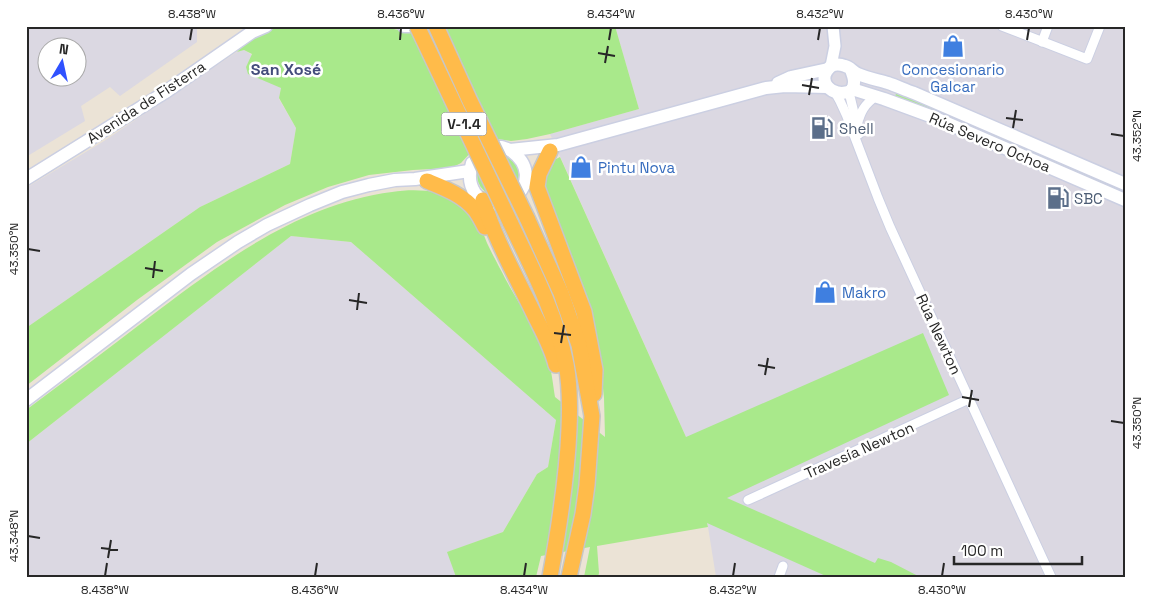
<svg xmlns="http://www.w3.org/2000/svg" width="1151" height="603" font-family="'Space Grotesk',sans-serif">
<rect width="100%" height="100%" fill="#ebe3d6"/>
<!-- industrial -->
<g fill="#dbd8e2" fill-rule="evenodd">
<path d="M26 26H197V42L120 96 110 87 81 106 85 121 26 157ZM48 48H78V78H48Z"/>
<polygon points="615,26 1125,26 1125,577 716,577 708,527 686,437 550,134 639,109"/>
<polygon points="244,50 252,55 246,67 281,88 279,99 296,128 290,164 200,207 26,328 26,188 104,141 237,52"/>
<polygon points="291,236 351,242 556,420 548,467 537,474 503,532 448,552 456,577 26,577 26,444"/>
</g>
<!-- green -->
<g fill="#a9e98b">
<path d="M282 26H380L412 33 445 26H615L639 109 550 134 527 139 511 141 496 139 487 141 472 151 461 163 451 168 413 170 369 175 328 187 285 205 217 242 137 300 26 386V328L200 207 290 164 296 128 279 98 281 88 248 74 246 67 252 54 244 50 237 52C253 34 260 32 282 26Z"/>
<polygon points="897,92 1125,189 1125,194 895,96"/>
<circle cx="498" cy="175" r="21"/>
<path d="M560 157 686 437 923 333 949 395 727 498 875 563 878 558 891 562 920 577H828L707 523 708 527 597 546 599 573 598 577H584L590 547 541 556 536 577H456L447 552 503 532 537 474 548 467 556 420 351 242 291 236 26 444V410C66 380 107 350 147 319 220 264 298 204 392 192 413 189 438 189 458 201 463 204 473 214 477 219 481 226 484 236 487 243 493 256 500 268 506 280 520 306 539 332 548 360 552 372 553 385 555 397L605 437 604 398 601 368 544 184C544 172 549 162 560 157Z"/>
</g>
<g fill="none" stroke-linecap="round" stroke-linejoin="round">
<defs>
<g id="minor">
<polyline points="1002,26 1087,59 1100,26"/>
<polyline points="1042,42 1048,26"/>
<polyline points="835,92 840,101 846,114 878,198 890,227 1051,577"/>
<polyline points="849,92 859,134"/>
<path d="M857 125C861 111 864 105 876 96"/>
<polyline points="748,500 969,399"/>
<polyline points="779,577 783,566"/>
</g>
<polyline id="tertiary" points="831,66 835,46 833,26"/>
<g id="secondary">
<polyline points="404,26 410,26"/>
<path d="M851 70C854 78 856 84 851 91 831 99 816 80 830 67 834 64 840 64 845 66 850 67 853 72 858 74 867 78 878 80 888 83 897 86 905 90 914 93L1125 184"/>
<polyline points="778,83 791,77 828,69"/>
<polyline points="852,89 884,99 933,117 1125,200"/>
<polyline points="486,149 493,147 502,147 510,150 558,145 766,88 785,86 827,87"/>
<path d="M472 163C469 173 468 183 475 193 500 226 552 179 510 150"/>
<polyline points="26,179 164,93 252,32 266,26"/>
<polyline points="26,400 191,274 238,242 267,225 310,205 342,192 369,185 395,180 415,179 469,171"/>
</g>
<g id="trunk">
<polyline points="550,151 539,174 537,187 584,312 595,370 594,394"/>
<path d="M427 181C444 188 463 195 475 210 479 215 482 221 485 227"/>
<path d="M483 200C495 240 517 278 535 316 543 332 552 348 556 365"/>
<polyline points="527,218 561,293 579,345 592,416 587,485 583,514 569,577"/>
<path d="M510 222C532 268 556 314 566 364 570 385 570 407 569 429 567 479 559 528 550 577"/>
</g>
</defs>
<!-- minor casing -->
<use href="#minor" stroke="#cbcfe2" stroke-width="11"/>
<!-- tertiary casing -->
<use href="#tertiary" stroke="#cbcfe2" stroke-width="14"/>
<!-- secondary casing -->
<use href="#secondary" stroke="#cbcfe2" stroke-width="15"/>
<!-- trunk casing -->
<use href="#trunk" stroke="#c7c7c7" stroke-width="18"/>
<!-- minor -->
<use href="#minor" stroke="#fff" stroke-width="9"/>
<!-- tertiary -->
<use href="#tertiary" stroke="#fff" stroke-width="11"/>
<!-- secondary -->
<use href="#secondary" stroke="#fff" stroke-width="12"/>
<!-- trunk -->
<use href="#trunk" stroke="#ffbb4a" stroke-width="15"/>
<defs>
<g id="trunk-bridge">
<polyline points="417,26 510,222"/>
<polyline points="436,26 470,101 527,218"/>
</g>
</defs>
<!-- trunk-bridge casing -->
<use href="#trunk-bridge" stroke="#c7c7c7" stroke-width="18" stroke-linecap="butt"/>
<!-- trunk-bridge -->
<use href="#trunk-bridge" stroke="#ffbb4a" stroke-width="15"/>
</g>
<!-- ticks -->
<path fill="none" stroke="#272727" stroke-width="2" d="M190 40 192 28M400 40 401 28M609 40 611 28M818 40 820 28M1027 40 1029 28M598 53 615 56M605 63 608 46M802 85 819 88M809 95 812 78M1006 118 1023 120M1013 128 1016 110M1111 134 1124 136M28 249 40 251M145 268 163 271M153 278 155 261M349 300 367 303M357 310 359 293M554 333 571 335M561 343 564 325M758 365 775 368M765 375 768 358M962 397 979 400M969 407 972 390M1111 421 1124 423M28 536 40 538M101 548 118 550M108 558 111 540M105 576 107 563M315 576 317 563M524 576 526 563M733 576 735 563M942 576 944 563"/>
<!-- icons -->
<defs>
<symbol id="shop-bare" viewBox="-9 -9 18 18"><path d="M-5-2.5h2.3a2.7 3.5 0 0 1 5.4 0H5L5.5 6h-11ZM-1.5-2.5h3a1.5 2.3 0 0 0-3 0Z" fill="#3f7fe0" stroke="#fff" stroke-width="2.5" paint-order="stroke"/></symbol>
<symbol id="fuel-bare" viewBox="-9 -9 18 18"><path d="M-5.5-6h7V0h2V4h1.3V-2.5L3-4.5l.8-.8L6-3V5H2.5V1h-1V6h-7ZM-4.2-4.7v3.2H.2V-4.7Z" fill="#5c6f8a" stroke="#fff" stroke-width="2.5" paint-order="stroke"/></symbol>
</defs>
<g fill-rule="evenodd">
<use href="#shop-bare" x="937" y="30" width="32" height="32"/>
<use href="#fuel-bare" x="806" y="112" width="32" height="32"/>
<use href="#shop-bare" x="565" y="151" width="32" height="32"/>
<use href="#fuel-bare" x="1042" y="182" width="32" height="32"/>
<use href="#shop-bare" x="809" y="276" width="32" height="32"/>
</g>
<g text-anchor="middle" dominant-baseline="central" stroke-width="5" stroke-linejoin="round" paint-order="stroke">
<!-- shield labels -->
<rect fill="#fff" stroke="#686868" stroke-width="1" x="441.5" y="112.5" width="45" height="23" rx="4"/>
<g font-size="14" font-weight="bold" fill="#272727">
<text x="464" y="124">V-1.4</text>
</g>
<!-- shop labels -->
<g font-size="15" fill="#366cbe" stroke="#fff" text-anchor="start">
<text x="953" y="69" text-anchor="middle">Concesionario<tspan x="953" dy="17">Galcar</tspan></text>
<text x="598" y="167">Pintu Nova</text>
<text x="842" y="292">Makro</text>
</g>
<!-- street labels -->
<g font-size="15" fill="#272727" stroke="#fff">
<text transform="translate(146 102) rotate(-33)">Avenida de Fisterra</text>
<text transform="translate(990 142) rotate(23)">Rúa Severo Ochoa</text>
<text transform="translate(939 334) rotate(65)">Rúa Newton</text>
<text transform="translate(859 450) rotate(-24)">Travesía Newton</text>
</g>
<!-- service labels -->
<g font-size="15" fill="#4e5e75" stroke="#fff" text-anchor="start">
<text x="839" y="128">Shell</text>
<text x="1074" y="198">SBC</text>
</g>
<!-- neighbourhood labels -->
<g font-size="16" font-weight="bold" fill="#434c7b" stroke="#fff">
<text x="286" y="69">San Xosé</text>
</g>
</g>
<!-- border -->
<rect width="1151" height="603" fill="none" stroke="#ffffff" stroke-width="55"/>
<!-- north arrow -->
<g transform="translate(62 62) rotate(9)"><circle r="24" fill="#ffffff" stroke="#a9a9a9"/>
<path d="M0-4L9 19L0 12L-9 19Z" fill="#2f51ff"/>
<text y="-8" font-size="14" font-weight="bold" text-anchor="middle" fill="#272727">N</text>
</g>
<!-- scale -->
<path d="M954 556v8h128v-8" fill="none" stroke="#272727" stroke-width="2.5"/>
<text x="961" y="556" font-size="15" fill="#272727" stroke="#ffffff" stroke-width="4" paint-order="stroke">100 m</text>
<rect x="28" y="28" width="1096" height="548" fill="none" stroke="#272727" stroke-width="2"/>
<g font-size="12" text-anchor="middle" fill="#272727">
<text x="192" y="18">8.438°W</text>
<text x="401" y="18">8.436°W</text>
<text x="611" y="18">8.434°W</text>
<text x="820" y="18">8.432°W</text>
<text x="1029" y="18">8.430°W</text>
<text transform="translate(1137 136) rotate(-90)" y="4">43.352°N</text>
<text transform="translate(14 249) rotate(-90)" y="4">43.350°N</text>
<text transform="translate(1137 423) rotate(-90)" y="4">43.350°N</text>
<text transform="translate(14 536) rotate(-90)" y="4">43.348°N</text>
<text x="105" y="594">8.438°W</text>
<text x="315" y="594">8.436°W</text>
<text x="524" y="594">8.434°W</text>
<text x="733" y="594">8.432°W</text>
<text x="942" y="594">8.430°W</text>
</g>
</svg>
